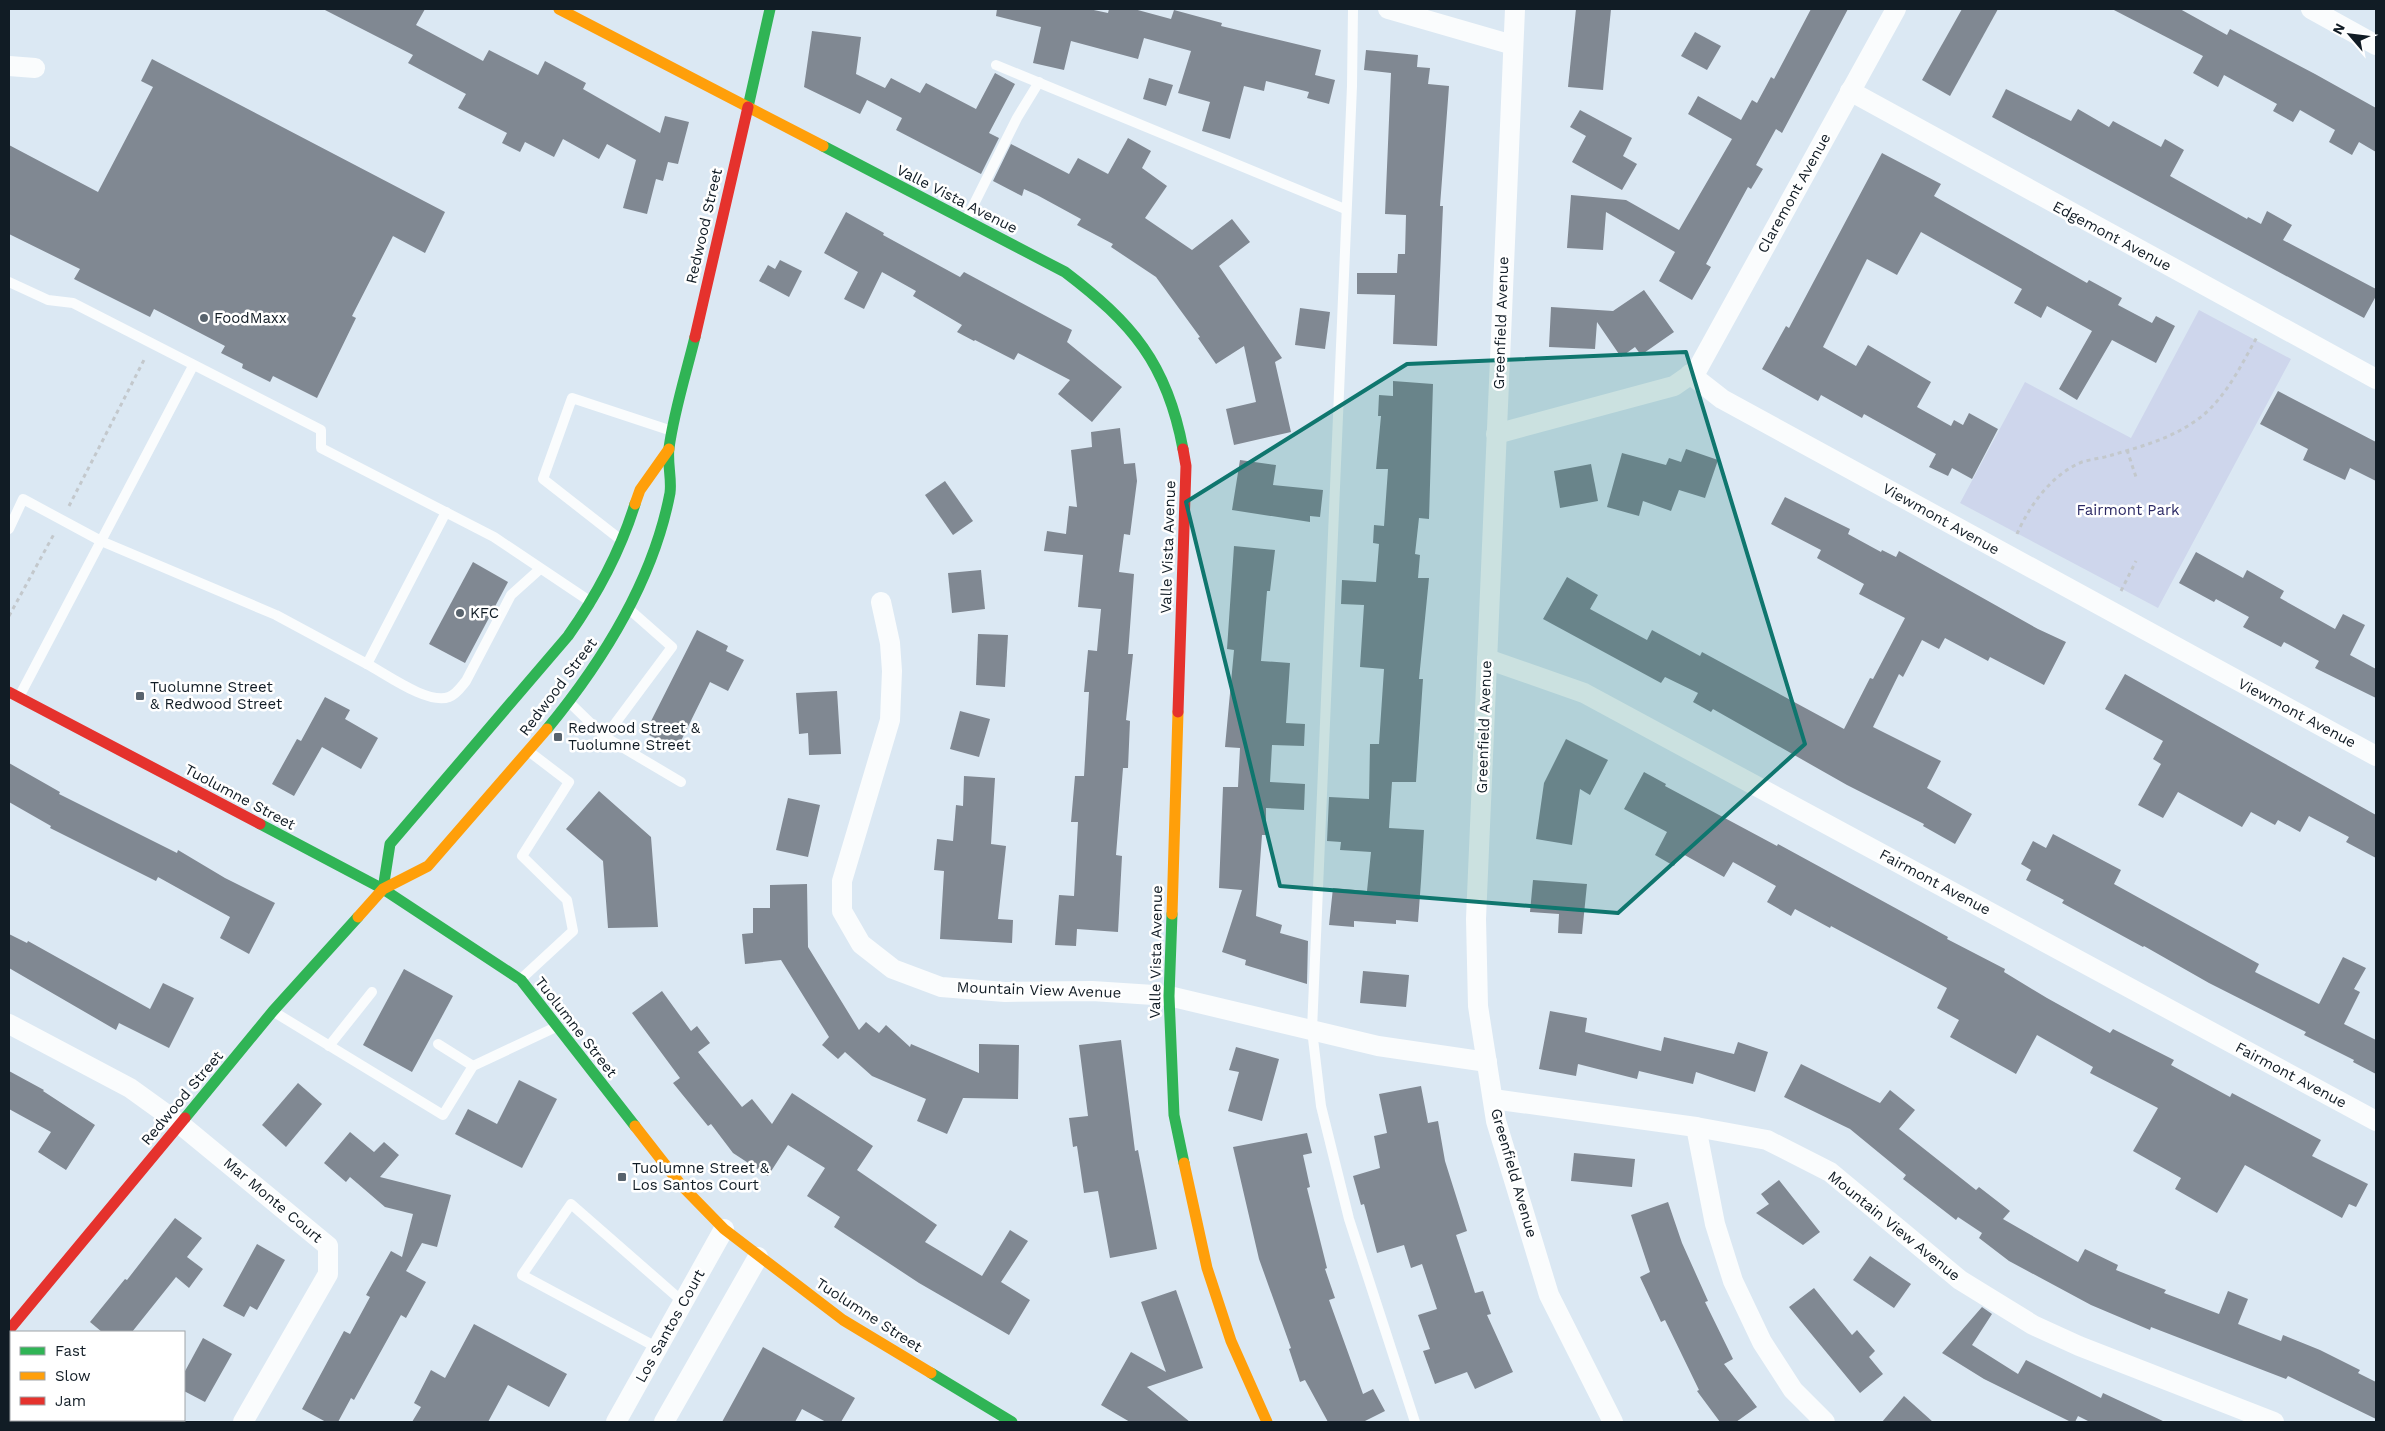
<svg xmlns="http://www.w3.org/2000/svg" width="2385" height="1431" font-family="'Work Sans',sans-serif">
<rect width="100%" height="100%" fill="#dbe8f3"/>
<!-- green -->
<polygon fill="#ced6ec" points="2199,310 2291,359 2158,608 1960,503 2025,382 2131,438"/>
<!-- building -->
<g fill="#808892">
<polygon points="323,9 425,9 416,25 483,61 489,50 538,75 545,61 586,83 583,89 660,133 665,116 689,122 678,164 668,162 663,181 656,179 647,214 623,208 636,160 607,144 599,159 563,139 554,157 525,142 520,152 502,143 507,133 458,108 466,94 408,63 413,55"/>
<polygon points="997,9 1089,9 1108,13 1109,9 1134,9 1171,19 1174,10 1222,23 1221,26 1321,50 1315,75 1335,80 1329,104 1307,98 1309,92 1266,81 1264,91 1244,86 1230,139 1202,131 1210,102 1178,93 1191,51 1144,38 1138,59 1071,41 1064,70 1033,63 1041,27 996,16"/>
<polygon points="1576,9 1611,9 1603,90 1568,87"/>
<polygon points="1811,9 1848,9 1782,133 1776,129 1756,165 1763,169 1751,189 1748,187 1706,264 1711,267 1692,300 1659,281 1675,252 1606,212 1603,250 1567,248 1571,195 1626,200 1679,230 1732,139 1688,114 1698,96 1741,120 1752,100 1757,103 1771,77 1774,79"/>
<polygon points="1962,9 1998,9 1950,96 1922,80"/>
<polygon points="2112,9 2180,9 2227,35 2230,29 2315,74 2376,108 2376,152 2359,142 2352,155 2329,142 2335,130 2300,110 2293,122 2273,111 2277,104 2224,75 2218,87 2193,73 2203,56"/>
<polygon points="812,31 861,37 856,74 885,88 891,78 920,93 926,83 976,109 995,73 1015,84 989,133 999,138 981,174 896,130 902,118 867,100 860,114 804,87"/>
<polygon points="1695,32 1721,46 1707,70 1681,56"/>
<polygon points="1366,50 1418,55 1417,67 1430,68 1428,84 1449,86 1440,206 1443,206 1437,346 1393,344 1395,295 1357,294 1357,273 1397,273 1398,254 1405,254 1406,215 1385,214 1391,73 1364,70"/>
<polygon points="152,59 445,212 425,253 393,236 352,316 356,318 317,398 273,376 270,382 242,368 243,364 221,353 225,346 154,309 150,317 74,279 80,269 9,234 9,145 98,192 153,87 141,81"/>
<polygon points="1149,78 1173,85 1166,106 1143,99"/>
<polygon points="2006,89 2071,121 2078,109 2109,127 2113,121 2161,147 2165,139 2184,150 2170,176 2247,219 2248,217 2261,224 2267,211 2292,225 2283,240 2376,289 2376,296 2364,318 1992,117"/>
<polygon points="1580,110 1632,138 1623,156 1637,164 1622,190 1572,162 1586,136 1570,127"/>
<polygon points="1128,138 1151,151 1142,168 1167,186 1145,218 1192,250 1232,219 1250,242 1219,266 1282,358 1275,362 1291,432 1234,445 1226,409 1256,402 1244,346 1216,364 1198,338 1200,337 1156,277 1111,247 1113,244 1077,225 1081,219 1037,195 1024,189 1022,196 993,181 1011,144 1069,174 1078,158 1108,174"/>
<polygon points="1882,153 1941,184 1934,196 2087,283 2089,280 2122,298 2118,305 2152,323 2156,316 2175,326 2156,363 2112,340 2077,400 2059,389 2092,331 2047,306 2041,318 2014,303 2022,289 1921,232 1897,275 1867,259 1823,347 1856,366 1868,345 1931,382 1917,407 1951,426 1954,420 1963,425 1969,413 1998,429 1972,479 1952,468 1948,476 1929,467 1936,454 1864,414 1862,418 1821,395 1818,401 1762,369 1786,326 1789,328"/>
<polygon points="846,212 884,233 883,235 960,277 964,272 1072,330 1067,342 1122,387 1092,422 1058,394 1070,380 1018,353 1014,360 975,340 974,341 957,332 962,325 913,296 916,291 882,272 864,309 844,299 858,272 824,253"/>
<polygon points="780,260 802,271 789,297 759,281 768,265 775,269"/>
<polygon points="1644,290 1674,332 1641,355 1635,347 1621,357 1597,322 1595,349 1549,347 1551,307 1613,311"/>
<polygon points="1300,308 1330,312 1325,349 1295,345"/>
<polygon points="1393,381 1433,384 1429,519 1419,518 1415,554 1420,555 1418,578 1429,578 1419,679 1423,679 1416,782 1392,782 1389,828 1424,830 1421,881 1418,922 1396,920 1396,924 1354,921 1354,927 1329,925 1333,888 1367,891 1371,852 1340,850 1341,842 1327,841 1329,797 1369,799 1370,744 1379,744 1384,669 1360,667 1364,605 1341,604 1342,580 1376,582 1379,544 1373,543 1374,525 1384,526 1388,469 1376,469 1381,416 1378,416 1379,395 1393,396"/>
<polygon points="2278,391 2376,442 2376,481 2350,468 2345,480 2303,460 2308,449 2260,424"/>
<polygon points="1120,428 1124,464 1135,463 1137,481 1130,535 1124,534 1119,572 1134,574 1128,654 1133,654 1126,720 1130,721 1128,768 1123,768 1116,855 1122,856 1118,932 1077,929 1076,946 1055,945 1059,895 1074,896 1078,822 1071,822 1075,776 1084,776 1089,692 1084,692 1088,650 1097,651 1101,609 1078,607 1083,555 1044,551 1047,531 1066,534 1069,506 1077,507 1071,450 1092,447 1091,432"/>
<polygon points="1686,449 1718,460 1705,498 1679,490 1671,511 1643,501 1639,516 1607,507 1622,453 1666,465 1669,458 1681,462"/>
<polygon points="1240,460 1276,465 1273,485 1323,490 1320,517 1310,516 1310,522 1232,510"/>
<polygon points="1591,464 1598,501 1560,508 1554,471"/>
<polygon points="945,481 973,521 953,535 925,495"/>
<polygon points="1785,497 1850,529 1848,534 1881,552 1882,550 1896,557 1899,551 2038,629 2066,642 2044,685 1990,657 1988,661 1945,638 1939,649 1922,640 1903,677 1899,674 1873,727 1941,761 1927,788 1972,814 1955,844 1923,826 1924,824 1847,785 1713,709 1711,712 1693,702 1698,693 1665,677 1661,683 1543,619 1567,577 1598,595 1590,609 1647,640 1652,630 1700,656 1702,652 1844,729 1870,678 1873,679 1905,618 1859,594 1864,584 1817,558 1821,550 1771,524"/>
<polygon points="1234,546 1275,550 1270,591 1267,591 1261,661 1290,663 1286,723 1305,724 1304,746 1272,745 1270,782 1305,784 1304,810 1266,808 1266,835 1262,835 1256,916 1282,925 1280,933 1308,941 1307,984 1245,965 1246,960 1222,952 1242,890 1219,888 1223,787 1238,787 1240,748 1225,747 1234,650 1227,649"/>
<polygon points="2196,552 2243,578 2247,570 2284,591 2280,598 2335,629 2343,614 2365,625 2350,655 2376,669 2376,698 2315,668 2319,661 2284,642 2281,647 2243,627 2249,617 2216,599 2214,602 2179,583"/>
<polygon points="473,562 508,582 465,663 429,644"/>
<polygon points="981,570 985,609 952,613 948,573"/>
<polygon points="697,630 728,646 726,651 744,660 728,691 710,682 677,749 645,733"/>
<polygon points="978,634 1008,635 1005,687 976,685"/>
<polygon points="2125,674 2376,815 2376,858 2346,842 2349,837 2309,816 2300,832 2278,820 2275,825 2251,812 2242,827 2178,792 2163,818 2138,805 2161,764 2153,759 2163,741 2105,709"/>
<polygon points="837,691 841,754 809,755 808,733 799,734 796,693"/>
<polygon points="325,697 350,710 345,719 378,738 361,769 322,747 294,796 272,784 297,739 301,741"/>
<polygon points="960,711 990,719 979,757 950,749"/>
<polygon points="1566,739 1608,760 1590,795 1580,789 1572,845 1536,839 1544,783"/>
<polygon points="9,763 60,792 59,794 177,853 178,850 225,878 275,903 249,954 220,938 230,917 158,877 156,881 50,828 51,826 9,802"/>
<polygon points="1644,772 1666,784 1665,786 1777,846 1778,844 1921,922 1948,937 1947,939 2005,969 2004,972 2047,998 2110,1033 2113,1029 2174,1060 2171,1065 2230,1097 2232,1093 2321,1140 2312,1156 2368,1184 2356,1207 2349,1204 2342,1218 2245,1165 2217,1213 2175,1189 2181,1178 2133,1151 2158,1108 2090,1073 2093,1067 2037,1035 2016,1074 1950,1037 1959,1020 1937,1008 1947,988 1831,926 1830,928 1795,909 1791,916 1767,902 1776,886 1733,862 1724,877 1681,853 1674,866 1655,855 1667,832 1624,809"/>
<polygon points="964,776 995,778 991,844 1006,846 998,919 1013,920 1012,943 940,939 944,871 934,870 937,839 953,841 956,805 963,806"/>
<polygon points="599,791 651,837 658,927 608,928 603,861 566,829"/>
<polygon points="788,798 820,805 808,857 776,850"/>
<polygon points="2053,834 2121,870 2114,884 2259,964 2255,972 2319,1004 2343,957 2366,968 2354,989 2360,992 2344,1024 2376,1040 2376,1074 2353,1062 2354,1060 2304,1035 2306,1032 2209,983 2144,946 2143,947 2062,903 2064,900 2026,880 2031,870 2021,864 2033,841 2046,848"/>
<polygon points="1533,880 1587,884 1582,934 1558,933 1559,914 1530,912"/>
<polygon points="807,884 808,947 859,1030 866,1022 879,1033 886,1025 910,1047 911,1044 979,1073 979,1044 1019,1045 1018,1099 963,1098 947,1134 917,1121 926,1099 872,1076 845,1052 838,1059 822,1045 829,1037 781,960 745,964 742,934 753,933 753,908 770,908 770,885"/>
<polygon points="9,934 27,943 28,941 150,1009 163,983 194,998 169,1048 119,1023 116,1030 9,968"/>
<polygon points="404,969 453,996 412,1072 363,1045"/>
<polygon points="1363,971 1409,975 1406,1007 1360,1003"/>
<polygon points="662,991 691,1031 697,1026 710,1043 698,1052 742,1107 752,1099 772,1124 792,1093 873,1146 857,1170 937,1225 925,1242 982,1276 1010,1230 1028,1241 1001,1282 1030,1300 1009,1335 919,1283 834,1227 840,1217 807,1196 825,1168 788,1145 768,1176 733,1153 711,1124 708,1126 673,1083 680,1078 632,1013"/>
<polygon points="1550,1011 1587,1018 1585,1032 1661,1051 1664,1037 1734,1054 1738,1042 1768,1052 1755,1092 1696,1072 1693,1084 1639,1071 1637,1079 1578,1064 1576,1076 1539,1069"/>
<polygon points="1121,1040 1135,1151 1138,1150 1157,1249 1110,1258 1098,1191 1084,1193 1077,1146 1073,1147 1069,1118 1088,1116 1079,1045"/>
<polygon points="1236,1047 1279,1059 1262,1121 1228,1111 1239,1072 1229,1070"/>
<polygon points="1801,1064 1880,1103 1890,1090 1915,1110 1899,1129 1976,1190 1979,1187 2010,1211 2003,1219 2078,1262 2085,1249 2118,1265 2116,1270 2166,1290 2164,1293 2219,1314 2228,1291 2248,1299 2238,1324 2281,1341 2283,1335 2320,1350 2360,1370 2358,1373 2376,1382 2376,1419 2288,1376 2286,1379 2151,1327 2150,1330 2091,1305 2009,1261 1979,1238 1982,1233 1958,1217 1956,1220 1903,1179 1906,1175 1850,1129 1784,1097"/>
<polygon points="9,1071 44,1090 43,1091 95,1125 66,1170 38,1152 51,1132 9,1109"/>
<polygon points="519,1080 557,1099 522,1168 455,1134 468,1109 497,1124"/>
<polygon points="298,1083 322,1104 286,1147 262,1125"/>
<polygon points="1421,1086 1428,1123 1438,1121 1445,1161 1467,1231 1456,1235 1475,1293 1483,1291 1491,1314 1487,1315 1513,1372 1475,1389 1467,1372 1435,1384 1423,1351 1430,1349 1418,1315 1437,1309 1422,1264 1411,1268 1404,1245 1377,1253 1364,1204 1361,1205 1353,1176 1380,1168 1374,1136 1387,1133 1379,1094"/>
<polygon points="350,1132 374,1152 384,1142 399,1155 380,1177 451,1195 437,1247 422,1243 406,1271 426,1282 406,1318 401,1315 354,1400 351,1398 338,1422 326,1422 302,1409 344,1331 350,1334 370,1297 366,1295 391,1251 402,1257 413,1214 385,1207 350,1177 346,1182 324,1163"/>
<polygon points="1307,1133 1312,1153 1303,1155 1310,1187 1307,1188 1327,1268 1325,1269 1335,1298 1329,1300 1363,1394 1373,1389 1385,1411 1363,1422 1328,1422 1305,1380 1300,1382 1289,1349 1291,1348 1259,1259 1233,1147"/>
<polygon points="1574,1153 1635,1159 1632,1187 1571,1181"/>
<polygon points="1779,1180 1820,1232 1803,1245 1756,1213 1769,1204 1761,1194"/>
<polygon points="1668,1202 1682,1243 1708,1301 1705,1302 1733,1359 1724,1364 1757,1407 1736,1422 1720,1422 1697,1391 1699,1390 1665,1320 1661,1322 1640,1277 1650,1272 1631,1215"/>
<polygon points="175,1218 202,1238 187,1257 203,1269 189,1288 176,1277 132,1332 102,1332 90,1322 125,1279 127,1280"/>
<polygon points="257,1244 285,1260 257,1310 250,1306 244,1317 223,1306"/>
<polygon points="1870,1256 1911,1284 1894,1308 1853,1280"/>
<polygon points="1814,1288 1852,1335 1857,1330 1875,1351 1869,1357 1883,1374 1860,1393 1789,1307"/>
<polygon points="1176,1290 1203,1368 1147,1387 1190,1422 1130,1422 1101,1405 1131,1352 1166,1372 1141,1302"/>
<polygon points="1982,1307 1992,1314 1972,1345 2018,1374 2026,1360 2101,1398 2103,1393 2165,1422 2090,1422 2078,1416 2075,1422 2071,1422 1984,1379 1942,1353"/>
<polygon points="474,1324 567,1374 549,1407 508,1385 488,1422 412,1422 421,1407 414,1403 431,1370 445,1378"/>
<polygon points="203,1338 232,1354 205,1402 184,1391 184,1373"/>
<polygon points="763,1347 855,1398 841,1422 826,1422 802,1409 795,1422 722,1422"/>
<polygon points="1904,1396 1933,1422 1882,1422"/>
</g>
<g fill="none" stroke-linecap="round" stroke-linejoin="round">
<!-- path -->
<g stroke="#c3c8cc" stroke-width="3" stroke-dasharray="4 4" stroke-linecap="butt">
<polyline points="2127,450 2136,477"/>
<polyline points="69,506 145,358"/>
<path d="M2017 534C2029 506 2052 474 2082 462 2092 459 2103 458 2112 455 2140 447 2169 439 2194 422 2224 402 2240 367 2257 337"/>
<polyline points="2121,591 2136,561"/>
<polyline points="9,616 54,534"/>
</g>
<!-- lane -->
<g stroke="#fafcfd" stroke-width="10">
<polyline points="1353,9 1352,86 1312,1030 1321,1106 1349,1219 1415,1422"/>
<polyline points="996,65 1345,209"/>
<polyline points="966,220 1017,118 1039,82"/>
<polyline points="9,282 48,300 73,303 321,430 321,448 494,537 591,602"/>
<polyline points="9,529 23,499 101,541 276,615 367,664 446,512"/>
<polyline points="621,540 543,479 572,398 672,431"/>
<path d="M367 664C386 674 428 705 449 697 457 694 461 687 466 681L511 595 540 569"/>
<polyline points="19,697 193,366"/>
<polyline points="571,704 605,737 672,647 630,610"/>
<polyline points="605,737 681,782"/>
<polyline points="521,979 573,931 567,900 522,856 569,782 531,753"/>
<polyline points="274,1012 443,1115 473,1066 556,1027"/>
<polyline points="438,1044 473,1066"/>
<polyline points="329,1046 372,992"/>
<polyline points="658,1348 522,1275 571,1204 683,1302"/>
</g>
<!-- street -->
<g stroke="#fafcfd" stroke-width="20">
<polyline points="1388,9 1513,45"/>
<polyline points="1515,9 1476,919 1478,1006 1496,1121 1549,1295 1613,1422"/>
<polyline points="2311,9 2376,45"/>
<polyline points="9,66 35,68"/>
<polyline points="1850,91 2376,379"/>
<polyline points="1690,374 1722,399 2376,756"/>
<polyline points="1496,434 1674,386 1697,370 1896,9"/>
<polyline points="881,602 890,643 892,671 890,720 842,881 842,911 861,944 893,969 941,987 1005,992 1092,991 1169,996 1378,1046 1487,1062"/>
<polyline points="1487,659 1584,693 2376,1121"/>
<polyline points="9,1024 130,1088 180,1124 328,1246 328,1274 243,1422"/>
<polyline points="1493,1099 1696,1127 1767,1140 1830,1172 1960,1280 2033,1325 2079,1346 2274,1422"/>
<polyline points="1696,1127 1715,1224 1733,1281 1762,1342 1793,1390 1825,1422"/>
<polyline points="616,1422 724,1229"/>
<polyline points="664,1422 758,1257"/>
</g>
<!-- fast -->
<g stroke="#30b455" stroke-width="11">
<polyline points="748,107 770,9"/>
<path d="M823 146 1065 272C1132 323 1167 363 1183 449"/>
<path d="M547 729C603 661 653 582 670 493 672 479 667 463 669 448 674 411 686 374 695 337"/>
<polyline points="260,824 383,889 521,980 635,1126"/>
<path d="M383 889 390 844 568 636C597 595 620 552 635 504"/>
<polyline points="1172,914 1169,996 1174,1115 1184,1163"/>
<polyline points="185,1118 273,1011 358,917"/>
<polyline points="931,1373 1012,1422"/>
</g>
<!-- slow -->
<g stroke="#ff9f0a" stroke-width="11">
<polyline points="559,9 823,146"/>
<polyline points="635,504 640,490 669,449"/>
<polyline points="1172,914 1178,712"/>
<polyline points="358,917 383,889 428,866 547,729"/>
<polyline points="635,1126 681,1185 724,1229 843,1320 931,1373"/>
<polyline points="1184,1163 1207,1268 1231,1341 1267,1422"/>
</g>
<!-- jam -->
<g stroke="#e5322d" stroke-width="11">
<polyline points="695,337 748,107"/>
<polyline points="9,692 260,824"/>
<polyline points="1178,712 1186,466 1183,449"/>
<polyline points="9,1330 185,1118"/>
</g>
</g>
<!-- marked area -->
<path fill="#0f766e" fill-opacity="0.2" stroke="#0f766e" stroke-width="4" stroke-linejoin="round" d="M1686 352 1805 744 1618 913 1280 886 1186 502 1407 364Z"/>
<!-- markers -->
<g fill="#58636d" stroke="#fff" stroke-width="2">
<circle cx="204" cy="318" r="5"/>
<circle cx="460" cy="613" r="5"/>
<rect x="135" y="691" width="10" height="10" rx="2.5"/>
<rect x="553" y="732" width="10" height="10" rx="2.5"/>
<rect x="617" y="1172" width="10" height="10" rx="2.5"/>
</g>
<g text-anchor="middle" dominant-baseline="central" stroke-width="5" stroke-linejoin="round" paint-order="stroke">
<!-- street labels -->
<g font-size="15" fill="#111c25" stroke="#fff">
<text transform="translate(1794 193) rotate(-61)">Claremont Avenue</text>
<text transform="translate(957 199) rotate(27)">Valle Vista Avenue</text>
<text transform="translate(704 226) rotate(-77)">Redwood Street</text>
<text transform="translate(2112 236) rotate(28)">Edgemont Avenue</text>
<text transform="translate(1501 323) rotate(-88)">Greenfield Avenue</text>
<text transform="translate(1941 519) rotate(29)">Viewmont Avenue</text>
<text transform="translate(1168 547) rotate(-88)">Valle Vista Avenue</text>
<text transform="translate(558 687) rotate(-53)">Redwood Street</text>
<text transform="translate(2297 713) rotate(28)">Viewmont Avenue</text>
<text transform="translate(1484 727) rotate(-88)">Greenfield Avenue</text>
<text transform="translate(240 797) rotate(28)">Tuolumne Street</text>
<text transform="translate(1935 882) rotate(28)">Fairmont Avenue</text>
<text transform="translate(1156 952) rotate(-89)">Valle Vista Avenue</text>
<text transform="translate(1039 990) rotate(2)">Mountain View Avenue</text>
<text transform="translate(576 1027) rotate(52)">Tuolumne Street</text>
<text transform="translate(2291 1075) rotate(28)">Fairmont Avenue</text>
<text transform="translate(182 1098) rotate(-50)">Redwood Street</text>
<text transform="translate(1514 1173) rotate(74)">Greenfield Avenue</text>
<text transform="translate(273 1200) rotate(40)">Mar Monte Court</text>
<text transform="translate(1894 1226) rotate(39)">Mountain View Avenue</text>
<text transform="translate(869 1315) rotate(33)">Tuolumne Street</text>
<text transform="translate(670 1326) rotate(-61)">Los Santos Court</text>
</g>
<!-- poi labels -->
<g font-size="15" fill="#111c25" stroke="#fff" text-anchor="start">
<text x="214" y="318">FoodMaxx</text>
<text x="470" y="613">KFC</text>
<text x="150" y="687">Tuolumne Street<tspan x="150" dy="17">&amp; Redwood Street</tspan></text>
<text x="568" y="728">Redwood Street &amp;<tspan x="568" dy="17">Tuolumne Street</tspan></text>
<text x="632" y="1168">Tuolumne Street &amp;<tspan x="632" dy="17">Los Santos Court</tspan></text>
</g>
<!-- park labels -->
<g font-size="15" fill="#2b2965" stroke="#fff">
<text x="2128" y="510">Fairmont Park</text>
</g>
</g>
<!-- border -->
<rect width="2385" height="1431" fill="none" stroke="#111c25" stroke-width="20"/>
<!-- legend -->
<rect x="10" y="1331" width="175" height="90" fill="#ffffff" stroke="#a0a4a8"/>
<rect x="20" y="1347" width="25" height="8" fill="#30b455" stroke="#a0a4a8"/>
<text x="55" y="1356" font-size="15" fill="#111c25">Fast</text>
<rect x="20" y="1372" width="25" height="8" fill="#ff9f0a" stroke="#a0a4a8"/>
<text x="55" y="1381" font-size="15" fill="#111c25">Slow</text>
<rect x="20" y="1397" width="25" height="8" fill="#e5322d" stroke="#a0a4a8"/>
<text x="55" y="1406" font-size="15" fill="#111c25">Jam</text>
<!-- north arrow -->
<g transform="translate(2350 35) rotate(298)" stroke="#ffffff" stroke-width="4" paint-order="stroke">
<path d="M0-4L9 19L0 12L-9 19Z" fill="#111c25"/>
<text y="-8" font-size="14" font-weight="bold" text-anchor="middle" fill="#111c25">N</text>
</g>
</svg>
